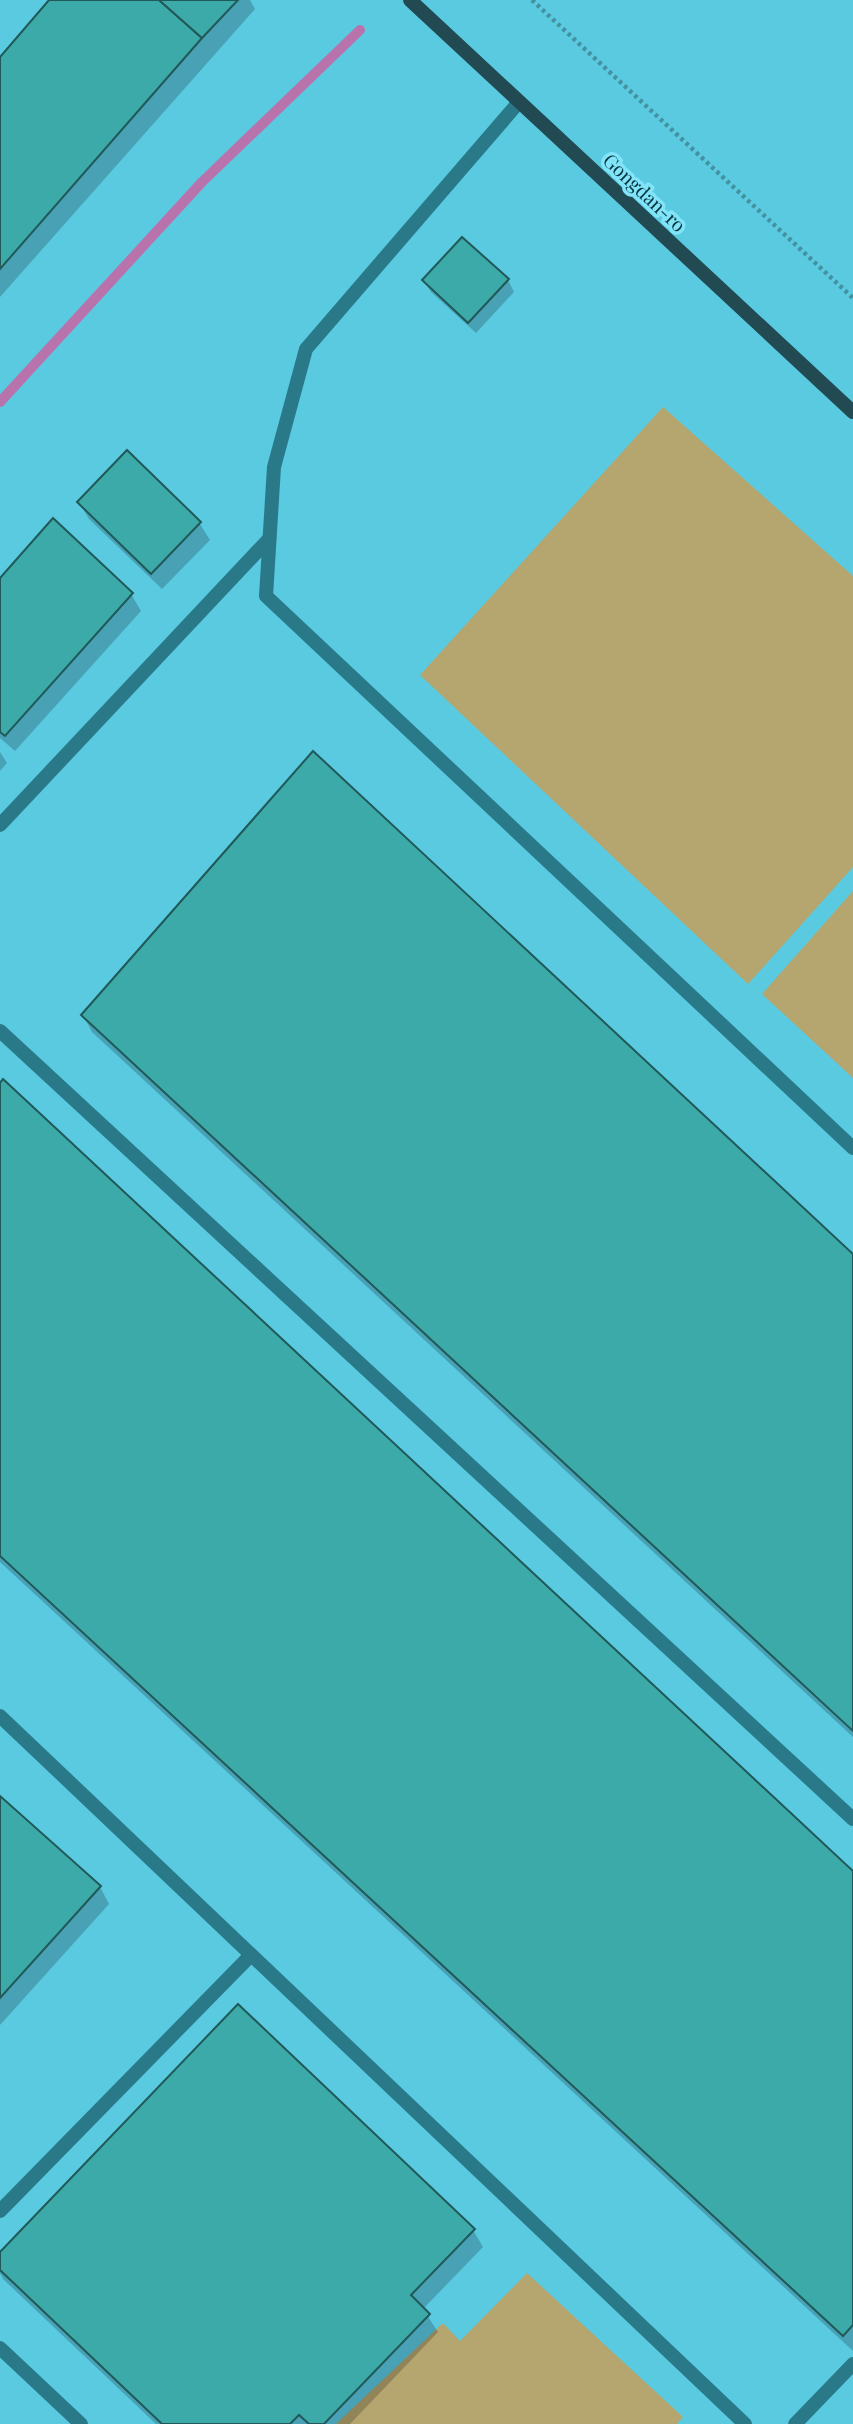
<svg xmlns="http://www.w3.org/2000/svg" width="853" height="2424" font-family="'Playfair Display',serif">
<rect width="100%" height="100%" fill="#73d7ec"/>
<!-- built -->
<rect fill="#5acae1" x="0" y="0" width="853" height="2424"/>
<!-- green -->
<g fill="#b5a56f">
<polygon points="663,407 853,576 853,867 748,984 420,675"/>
<polygon points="853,891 853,1078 762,994"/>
<polygon points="527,2273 683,2417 677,2424 336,2424 443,2323 460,2341"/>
</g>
<!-- shadow -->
<g fill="#0003">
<polygon points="53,0 250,0 255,9 0,297 0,61"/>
<polygon points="508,280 514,292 476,333 431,292 424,281"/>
<polygon points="127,453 200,524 210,540 162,589 89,519 79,502"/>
<polygon points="0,581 131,594 141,611 15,751 0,738"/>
<polygon points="0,752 7,763 0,771"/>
<polygon points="83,1015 853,1256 853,1737 92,1032"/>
<polygon points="0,1085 853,1873 853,2351 0,1562"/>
<polygon points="0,1798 100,1887 109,1904 0,2025"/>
<polygon points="473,2230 483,2247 423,2309 438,2332 350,2424 156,2424 3,2279 0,2273 0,2255"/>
</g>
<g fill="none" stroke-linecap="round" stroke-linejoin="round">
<!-- stream -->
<polyline stroke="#b873ac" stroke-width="10" points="0,402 202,182 360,30"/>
</g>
<!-- building -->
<g fill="#3caaa8" stroke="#205958" stroke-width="2">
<polygon points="49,0 159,0 202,38 0,269 0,57"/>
<polygon points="159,0 238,0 202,38"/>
<polygon points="462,237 509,279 468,323 422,280"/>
<polygon points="127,450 201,522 151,574 77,502"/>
<polygon points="53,518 133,593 5,736 0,732 0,578"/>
<polygon points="313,751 853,1254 853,1731 81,1015"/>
<polygon points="3,1079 853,1871 853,2325 843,2336 0,1556 0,1083"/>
<polygon points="0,1796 101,1886 0,1998"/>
<polygon points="238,2004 475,2229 411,2295 430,2314 324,2424 309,2424 299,2415 290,2424 162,2424 0,2270 0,2252"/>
</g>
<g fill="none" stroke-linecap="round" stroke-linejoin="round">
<!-- path -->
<polyline stroke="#4491a0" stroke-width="4.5" stroke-dasharray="3.5 3.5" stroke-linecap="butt" points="532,0 853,298"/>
<!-- lane -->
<g stroke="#297988" stroke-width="14">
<polyline points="519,102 306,349 274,467 266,596 853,1148"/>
<polyline points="0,825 269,539"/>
<polyline points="0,1031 853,1819"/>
<polyline points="0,1716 745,2424"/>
<polyline points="0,2211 251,1955"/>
<polyline points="0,2348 81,2424"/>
<polyline points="795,2424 853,2364"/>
</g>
<!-- secondary -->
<polyline stroke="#224a53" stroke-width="14" points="410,0 853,412"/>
</g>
<g text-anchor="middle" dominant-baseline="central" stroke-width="7" stroke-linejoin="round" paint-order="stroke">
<!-- street labels -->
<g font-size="19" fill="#05343c" stroke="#81e4f9">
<text transform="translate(645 192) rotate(43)">Gongdan-ro</text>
</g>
</g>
</svg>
